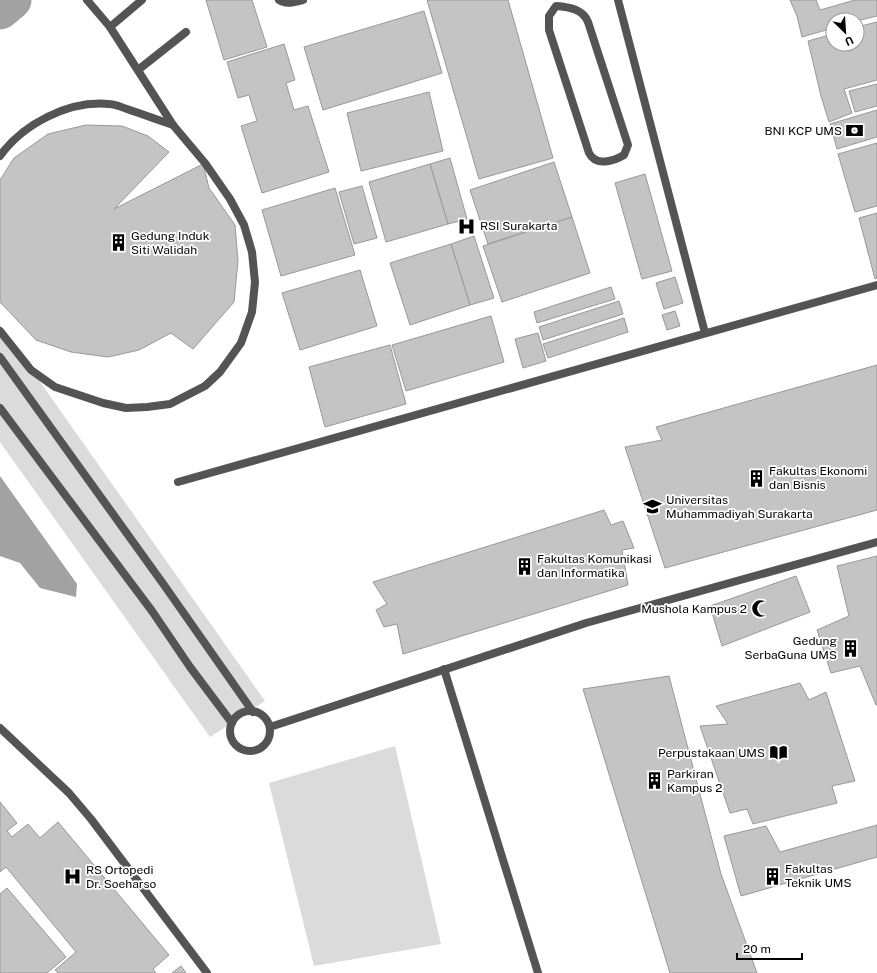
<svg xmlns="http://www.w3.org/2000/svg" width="877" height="973" font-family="'Public Sans',sans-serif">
<rect width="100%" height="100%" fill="#fff"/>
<!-- green -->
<g fill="#dbdbdb">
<polygon points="0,325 265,701 210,737 0,442"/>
<polygon points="395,746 441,944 314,966 269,783"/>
</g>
<!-- water -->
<polygon fill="#a2a2a2" points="0,476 77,584 76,597 40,588 20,563 0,556"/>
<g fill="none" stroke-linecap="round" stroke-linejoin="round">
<!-- river -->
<polyline stroke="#a2a2a2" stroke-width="39" points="0,10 12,0"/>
</g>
<!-- building -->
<g fill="#c4c4c4" stroke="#989898">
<polygon points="206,0 252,0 267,47 224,60"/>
<polygon points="427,0 508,0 553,158 479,179"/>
<polygon points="790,0 816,0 820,10 855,0 877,0 877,16 857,21 857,20 833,20 833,28 802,37 797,16"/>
<polygon points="424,11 442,73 323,110 304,47"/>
<polygon points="877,22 877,80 844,89 852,113 829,122 821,96 808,41 833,34 833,44 857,44 857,27"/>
<polygon points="284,44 295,80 286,83 294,110 308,106 329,172 262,193 241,126 257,121 249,95 238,98 227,62"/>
<polygon points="877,84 877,106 855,112 849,91"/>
<polygon points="429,92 443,151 361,171 347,113"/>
<polygon points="877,110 877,137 837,149 830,124"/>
<polygon points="86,125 122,126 148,136 169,152 114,209 203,164 209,188 235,225 238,261 234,302 193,349 171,333 139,350 108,357 71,352 36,340 0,302 0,180 14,158 48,134"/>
<polygon points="877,143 877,206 855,212 838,154"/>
<polygon points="450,158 467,219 448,224 430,164"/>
<polygon points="554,162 572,217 488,244 470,190"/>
<polygon points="430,164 448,224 386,242 369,182"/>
<polygon points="645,174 672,271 642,279 615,183"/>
<polygon points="362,186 377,238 354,244 339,192"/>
<polygon points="335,188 355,255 281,276 262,210"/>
<polygon points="877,213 877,278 875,279 859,218"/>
<polygon points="572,217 590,273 502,302 483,246"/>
<polygon points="474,236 494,298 470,305 451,244"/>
<polygon points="451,244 470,305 410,325 390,263"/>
<polygon points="360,270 377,326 300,350 282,293"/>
<polygon points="675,277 683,303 664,309 656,283"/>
<polygon points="611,287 615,299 537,323 534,312"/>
<polygon points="619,301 623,314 543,340 539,327"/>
<polygon points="675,311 680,326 667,330 662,315"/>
<polygon points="491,316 504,362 406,391 392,345"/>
<polygon points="624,318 628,332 548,358 543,344"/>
<polygon points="538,333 546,361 523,368 515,339"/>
<polygon points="390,345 406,404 325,427 309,367"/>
<polygon points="877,365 877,510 665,568 625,447 662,440 656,427"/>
<polygon points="604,510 611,525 623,521 634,548 622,550 628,585 403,654 397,624 384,627 376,610 387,604 373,582"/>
<polygon points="877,556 877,705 876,705 860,666 831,673 817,630 849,616 837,566"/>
<polygon points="796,576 810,612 722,646 710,606"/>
<polygon points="669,676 721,874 757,973 670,973 583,689"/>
<polygon points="800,683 809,700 826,692 855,781 832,786 837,803 753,824 747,809 730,813 700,726 728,724 716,706"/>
<polygon points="0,802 17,823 7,831 12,837 28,824 40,838 58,822 169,955 153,969 156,973 58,973 55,970 76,952 6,867 0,872"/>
<polygon points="877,825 877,857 741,896 724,836 766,826 780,852"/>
<polygon points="7,888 66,957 47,973 0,973 0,894"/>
<polygon points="181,966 186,973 172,973"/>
</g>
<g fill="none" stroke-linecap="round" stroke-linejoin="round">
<!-- service -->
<g stroke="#545454" stroke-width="8">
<path d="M279 0C286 5 296 2 303 0"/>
<path d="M556 6C569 7 583 9 588 22L628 145 624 155C614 161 596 167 589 153L549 30V16Z"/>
<polyline points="110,27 142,0"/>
<polyline points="138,70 186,32"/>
<path d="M0 156C23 124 69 100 109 104 115 104 121 107 127 109 142 114 158 120 173 125"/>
<polyline points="0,331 31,370 55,387 103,403 126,408 147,407 170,404 205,386 220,372 241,343 252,312 255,282 252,252 244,225 230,199 205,163 173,125 110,27 87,0"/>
<polyline points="0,357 164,585 253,712"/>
<polyline points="0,408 152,611 190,667 232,723"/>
<polyline points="444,669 538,973"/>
<circle cx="250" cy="731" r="20"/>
<polyline points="270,727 586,623 877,542"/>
<polyline points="0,728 69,793 91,819 207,973"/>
</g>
<!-- minor -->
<g stroke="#545454" stroke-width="8">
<polyline points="618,0 705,333"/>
<polyline points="178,482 877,285"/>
</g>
</g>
<!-- icons -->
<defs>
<symbol id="bank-bare" viewBox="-9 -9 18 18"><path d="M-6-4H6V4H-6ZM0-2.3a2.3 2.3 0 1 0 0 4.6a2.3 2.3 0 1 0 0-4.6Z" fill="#000" stroke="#fff" stroke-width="2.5" paint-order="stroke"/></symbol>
<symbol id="hospital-bare" viewBox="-9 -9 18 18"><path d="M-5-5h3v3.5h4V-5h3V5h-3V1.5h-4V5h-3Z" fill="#000" stroke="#fff" stroke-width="2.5" paint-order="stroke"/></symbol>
<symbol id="building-bare" viewBox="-9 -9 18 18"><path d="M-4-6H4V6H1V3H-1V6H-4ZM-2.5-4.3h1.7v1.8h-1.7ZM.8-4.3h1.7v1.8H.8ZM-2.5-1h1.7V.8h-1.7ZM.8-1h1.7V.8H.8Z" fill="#000" stroke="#fff" stroke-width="2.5" paint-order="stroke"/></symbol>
<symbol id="university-bare" viewBox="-9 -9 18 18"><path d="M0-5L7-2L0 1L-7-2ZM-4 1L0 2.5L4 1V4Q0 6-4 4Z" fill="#000" stroke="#fff" stroke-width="2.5" paint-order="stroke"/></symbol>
<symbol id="mosque-bare" viewBox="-9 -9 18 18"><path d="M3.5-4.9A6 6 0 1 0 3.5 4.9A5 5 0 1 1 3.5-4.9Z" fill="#000" stroke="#fff" stroke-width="2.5" paint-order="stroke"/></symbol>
<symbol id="library-bare" viewBox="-9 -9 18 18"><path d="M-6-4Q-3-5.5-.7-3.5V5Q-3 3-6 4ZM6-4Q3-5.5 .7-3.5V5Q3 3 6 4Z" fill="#000" stroke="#fff" stroke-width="2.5" paint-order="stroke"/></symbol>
</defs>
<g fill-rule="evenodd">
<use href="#bank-bare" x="842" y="118" width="25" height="25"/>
<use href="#hospital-bare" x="454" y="214" width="25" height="25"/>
<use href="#building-bare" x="106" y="230" width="25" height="25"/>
<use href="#building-bare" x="744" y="466" width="25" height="25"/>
<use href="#university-bare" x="640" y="494" width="25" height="25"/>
<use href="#building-bare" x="512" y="554" width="25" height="25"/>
<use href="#mosque-bare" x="748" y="596" width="25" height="25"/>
<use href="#building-bare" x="838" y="636" width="25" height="25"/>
<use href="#library-bare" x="766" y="740" width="25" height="25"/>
<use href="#building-bare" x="642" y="768" width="25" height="25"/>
<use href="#building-bare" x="760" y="864" width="25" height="25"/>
<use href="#hospital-bare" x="60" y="864" width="25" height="25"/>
</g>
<g text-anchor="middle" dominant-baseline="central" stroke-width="3.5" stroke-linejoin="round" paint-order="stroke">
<!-- poi labels -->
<g font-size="12" fill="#000" stroke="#fff" text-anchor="start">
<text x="842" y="131" text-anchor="end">BNI KCP UMS</text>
<text x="480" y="226">RSI Surakarta</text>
<text x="131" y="236">Gedung Induk<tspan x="131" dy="14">Siti Walidah</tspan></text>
<text x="769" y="471">Fakultas Ekonomi<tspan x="769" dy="14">dan Bisnis</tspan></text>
<text x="666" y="500">Universitas<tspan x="666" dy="14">Muhammadiyah Surakarta</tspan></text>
<text x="537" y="559">Fakultas Komunikasi<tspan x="537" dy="14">dan Informatika</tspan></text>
<text x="747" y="609" text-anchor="end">Mushola Kampus 2</text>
<text x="837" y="641" text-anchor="end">Gedung<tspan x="837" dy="14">SerbaGuna UMS</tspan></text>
<text x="765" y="753" text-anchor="end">Perpustakaan UMS</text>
<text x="667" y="774">Parkiran<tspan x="667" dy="14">Kampus 2</tspan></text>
<text x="785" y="869">Fakultas<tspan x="785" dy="14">Teknik UMS</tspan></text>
<text x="86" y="870">RS Ortopedi<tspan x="86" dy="14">Dr. Soeharso</tspan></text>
</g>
</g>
<!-- north arrow -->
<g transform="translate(845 32) rotate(155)"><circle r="19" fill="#ffffff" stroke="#999999"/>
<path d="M0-3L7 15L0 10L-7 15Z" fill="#000000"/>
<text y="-6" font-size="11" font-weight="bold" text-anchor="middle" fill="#000000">U</text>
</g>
<!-- scale -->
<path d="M737 953v6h65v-6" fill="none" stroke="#000000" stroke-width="2"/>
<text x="743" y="953" font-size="12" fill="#000000" stroke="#ffffff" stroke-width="3" paint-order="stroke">20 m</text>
</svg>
